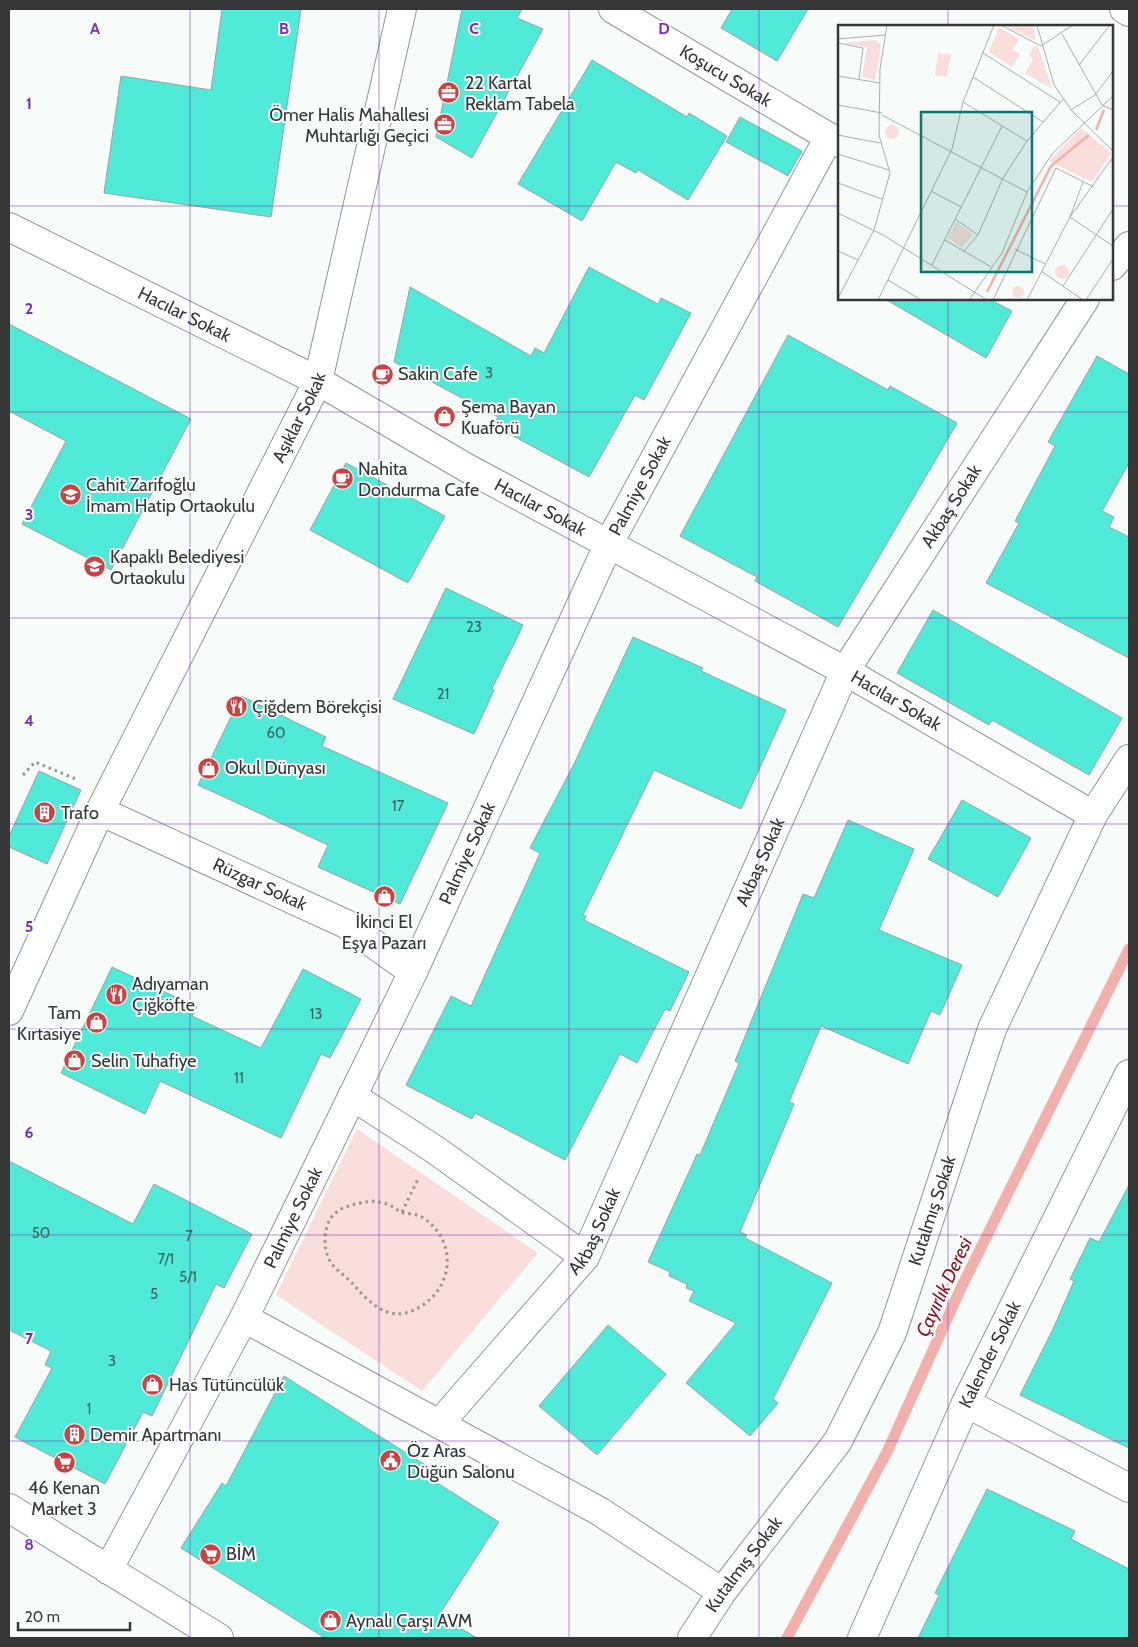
<svg xmlns="http://www.w3.org/2000/svg" width="1138" height="1647" font-family="Cabin,sans-serif">
<rect width="100%" height="100%" fill="#f7fcfb"/>
<!-- green -->
<polygon fill="#fadedb" points="357,1129 538,1253 422,1391 276,1295"/>
<g fill="none" stroke-linecap="round" stroke-linejoin="round">
<!-- stream -->
<polyline stroke="#f2b0aa" stroke-width="11" points="787,1638 887,1452 960,1290 1129,949"/>
</g>
<!-- building -->
<g fill="#50ead8" stroke="#9da1a0">
<polygon points="222,9 301,9 271,217 104,193 121,76 211,90"/>
<polygon points="462,9 522,9 517,18 543,29 472,158 436,137"/>
<polygon points="732,9 808,9 777,61 721,28"/>
<polygon points="592,60 687,117 689,113 727,136 688,200 638,170 636,173 616,162 582,221 518,184"/>
<polygon points="740,117 802,151 788,176 726,142"/>
<polygon points="589,267 658,304 661,298 691,313 644,400 635,395 589,477 493,425 498,417 394,362 410,287 531,356 535,348 544,353"/>
<polygon points="885,299 989,299 1012,311 986,358"/>
<polygon points="9,324 191,419 111,570 22,524 66,441 9,411"/>
<polygon points="788,335 888,390 890,386 957,423 838,627 755,581 757,577 680,536"/>
<polygon points="1097,356 1129,374 1129,463 1102,511 1114,517 1109,527 1129,537 1129,658 986,583 1019,523 1015,521 1055,446 1048,442"/>
<polygon points="346,463 445,516 408,583 310,530"/>
<polygon points="446,588 523,625 492,689 494,690 474,734 393,699"/>
<polygon points="933,610 1122,718 1089,775 992,720 989,725 897,673"/>
<polygon points="633,637 703,668 701,671 786,710 741,809 654,770 583,915 586,916 584,920 689,972 670,1011 665,1009 637,1063 620,1054 565,1160 475,1113 472,1119 406,1085 451,996 471,1006 540,853 530,848 574,764"/>
<polygon points="241,696 326,737 322,746 448,803 400,904 318,867 328,845 198,785"/>
<polygon points="39,771 81,790 47,864 9,847 9,836"/>
<polygon points="962,800 1031,838 998,897 928,859"/>
<polygon points="848,820 914,849 879,930 962,965 940,1015 931,1011 908,1064 821,1026 789,1102 794,1104 740,1232 747,1235 745,1238 832,1283 773,1399 778,1403 750,1436 686,1383 736,1323 689,1301 694,1291 686,1288 687,1284 669,1276 670,1272 648,1262 697,1154 700,1155 739,1063 735,1061 803,894 814,898"/>
<polygon points="112,967 197,1007 192,1016 261,1048 303,969 361,999 330,1058 321,1054 281,1138 160,1081 145,1114 61,1073"/>
<polygon points="9,1161 133,1224 154,1184 252,1234 224,1288 216,1284 152,1416 143,1412 105,1484 15,1437 52,1368 45,1365 51,1351 9,1330"/>
<polygon points="1129,1185 1129,1448 1020,1395 1053,1329 1074,1281 1070,1279 1090,1238 1099,1242"/>
<polygon points="608,1325 666,1374 597,1455 539,1406"/>
<polygon points="284,1376 427,1466 423,1474 499,1522 439,1615 477,1638 325,1638 181,1548 222,1483 226,1486"/>
<polygon points="987,1489 1075,1531 1071,1539 1129,1569 1129,1638 918,1638 939,1595 935,1593"/>
</g>
<g fill="none" stroke-linecap="round" stroke-linejoin="round">
<defs>
<g id="street">
<path id="s1" d="M613 9 839 143"/>
<polyline points="1124,9 1129,12"/>
<path id="s2" d="M9 227 318 381 467 468 845 671 1093 815"/>
<polyline points="1112,266 1129,246"/>
<path id="s3" d="M100 811 346 924 413 972"/>
<path id="s4" d="M9 1011 100 811 318 381 402 9"/>
<polyline points="352,1096 434,1149 585,1257"/>
<polyline points="244,1318 599,1511 722,1592"/>
<polyline points="966,1403 1129,1488"/>
<path id="s5" d="M439 1424 585 1257 845 671 1085 299"/>
<path id="s6" d="M108 1570 244 1318 413 972 609 543 829 137"/>
<path id="s7" d="M692 1638 722 1592 838 1441 892 1333 992 1029 1093 815 1129 759"/>
<path id="s8" d="M862 1638 966 1403 1129 1074"/>
</g>
<polyline id="secondary" points="9,1508 219,1638"/>
</defs>
<!-- street casing -->
<use href="#street" stroke="#929696" stroke-width="30"/>
<!-- secondary casing -->
<use href="#secondary" stroke="#929696" stroke-width="30"/>
<!-- path -->
<g stroke="#909493" stroke-width="3" stroke-dasharray="2.5 4" stroke-linecap="butt">
<polyline points="23,775 35,762 78,780"/>
<path d="M372 1201C377 1202 382 1202 387 1204 393 1206 397 1211 404 1213 409 1214 417 1214 422 1217 459 1241 454 1290 416 1309 388 1324 368 1301 352 1283 345 1275 335 1270 330 1261 326 1254 325 1247 325 1239 326 1209 346 1205 372 1201Z"/>
<polyline points="402,1212 418,1179"/>
</g>
<!-- street -->
<use href="#street" stroke="#fff" stroke-width="28"/>
<!-- secondary -->
<use href="#secondary" stroke="#fff" stroke-width="28"/>
</g>
<!-- grid -->
<path fill="none" stroke="#7b2cbf" stroke-width="1" stroke-opacity="0.55" d="M190 9V1638M379 9V1638M569 9V1638M759 9V1638M948 9V26M9 206H839M1112 206H1129M948 299V1638M9 412H1129M9 618H1129M9 824H1129M9 1029H1129M9 1235H1129M9 1441H1129"/>
<!-- icons -->
<defs>
<symbol id="office-disc" viewBox="-11 -11 22 22"><circle r="9.5" fill="#cf4040" stroke="#f7fcfb"/><path d="M-6-3h4V-5.5h4V-3h4V5H-6ZM-1-4.5V-3h2v-1.5ZM-6 0V1H6V0Z" fill="#fff"/></symbol>
<symbol id="cafe-disc" viewBox="-11 -11 22 22"><circle r="9.5" fill="#cf4040" stroke="#f7fcfb"/><path d="M-5.5-4.5H6V0H3Q3 3.5 0 3.5H-2.5Q-5.5 3.5-5.5 0ZM3-3.2v2h1.7v-2ZM-6 4.5H4V6H-6Z" fill="#fff"/></symbol>
<symbol id="shop-disc" viewBox="-11 -11 22 22"><circle r="9.5" fill="#cf4040" stroke="#f7fcfb"/><path d="M-5-2.5h2.3a2.7 3.5 0 0 1 5.4 0H5L5.5 6h-11ZM-1.5-2.5h3a1.5 2.3 0 0 0-3 0Z" fill="#fff"/></symbol>
<symbol id="school-disc" viewBox="-11 -11 22 22"><circle r="9.5" fill="#cf4040" stroke="#f7fcfb"/><path d="M0-5L7-2L0 1L-7-2ZM-4 1L0 2.5L4 1V4Q0 6-4 4Z" fill="#fff"/></symbol>
<symbol id="restaurant-disc" viewBox="-11 -11 22 22"><circle r="9.5" fill="#cf4040" stroke="#f7fcfb"/><path d="M-5-6h1v4h1v-4h1v4h1v-4h1v5L-1.5 .5V6h-2V.5L-5-1ZM5-6V6H3V1.5H1.5Q1.5-4 5-6Z" fill="#fff"/></symbol>
<symbol id="building-disc" viewBox="-11 -11 22 22"><circle r="9.5" fill="#cf4040" stroke="#f7fcfb"/><path d="M-4-6H4V6H1V3H-1V6H-4ZM-2.5-4.3h1.7v1.8h-1.7ZM.8-4.3h1.7v1.8H.8ZM-2.5-1h1.7V.8h-1.7ZM.8-1h1.7V.8H.8Z" fill="#fff"/></symbol>
<symbol id="civic-disc" viewBox="-11 -11 22 22"><circle r="9.5" fill="#cf4040" stroke="#f7fcfb"/><path d="M-.6-6.5H3V-4.5H.6V-3L4-1V1h2V6H-6V1h2V-1L-.6-3ZM-1.2 2.5V6h2.4V2.5Z" fill="#fff"/></symbol>
<symbol id="supermarket-disc" viewBox="-11 -11 22 22"><circle r="9.5" fill="#cf4040" stroke="#f7fcfb"/><path d="M-6-5.5h2.5l.6 2H6L4.5 2H-2.5L-4.4-4H-6ZM-1.5 3.2a1.3 1.3 0 1 0 .1 0ZM3 3.2a1.3 1.3 0 1 0 .1 0Z" fill="#fff"/></symbol>
</defs>
<g fill-rule="evenodd">
<use href="#office-disc" x="436" y="80" width="25" height="25"/>
<use href="#office-disc" x="432" y="112" width="25" height="25"/>
<use href="#cafe-disc" x="370" y="362" width="25" height="25"/>
<use href="#shop-disc" x="432" y="404" width="25" height="25"/>
<use href="#cafe-disc" x="330" y="466" width="25" height="25"/>
<use href="#school-disc" x="58" y="482" width="25" height="25"/>
<use href="#school-disc" x="82" y="554" width="25" height="25"/>
<use href="#restaurant-disc" x="224" y="694" width="25" height="25"/>
<use href="#shop-disc" x="196" y="756" width="25" height="25"/>
<use href="#building-disc" x="32" y="800" width="25" height="25"/>
<use href="#shop-disc" x="372" y="884" width="25" height="25"/>
<use href="#restaurant-disc" x="104" y="982" width="25" height="25"/>
<use href="#shop-disc" x="84" y="1010" width="25" height="25"/>
<use href="#shop-disc" x="62" y="1048" width="25" height="25"/>
<use href="#shop-disc" x="140" y="1372" width="25" height="25"/>
<use href="#building-disc" x="62" y="1422" width="25" height="25"/>
<use href="#civic-disc" x="378" y="1448" width="25" height="25"/>
<use href="#supermarket-disc" x="52" y="1450" width="25" height="25"/>
<use href="#supermarket-disc" x="198" y="1542" width="25" height="25"/>
<use href="#shop-disc" x="318" y="1608" width="25" height="25"/>
</g>
<g text-anchor="middle" dominant-baseline="central" stroke-width="4" stroke-linejoin="round" paint-order="stroke">
<!-- number labels -->
<g font-size="15" fill="#3c645f">
<text x="489" y="373">3</text>
<text x="474" y="627">23</text>
<text x="443" y="694">21</text>
<text x="276" y="733">60</text>
<text x="398" y="806">17</text>
<text x="316" y="1014">13</text>
<text x="239" y="1078">11</text>
<text x="41" y="1233">50</text>
<text x="189" y="1236">7</text>
<text x="166" y="1259">7/1</text>
<text x="188" y="1277">5/1</text>
<text x="154" y="1294">5</text>
<text x="112" y="1361">3</text>
<text x="89" y="1409">1</text>
</g>
<!-- street labels -->
<g font-size="18" fill="#353737" stroke="#f7fcfb">
<text stroke="none"><textPath href="#s1" startOffset="131">Koşucu Sokak</textPath></text>
<text stroke="none"><textPath href="#s2" startOffset="196">Hacılar Sokak</textPath></text>
<text stroke="none"><textPath href="#s4" startOffset="661">Aşıklar Sokak</textPath></text>
<text stroke="none"><textPath href="#s6" startOffset="1208">Palmiye Sokak</textPath></text>
<text stroke="none"><textPath href="#s2" startOffset="601">Hacılar Sokak</textPath></text>
<text stroke="none"><textPath href="#s5" startOffset="1059">Akbaş Sokak</textPath></text>
<text stroke="none"><textPath href="#s2" startOffset="1006">Hacılar Sokak</textPath></text>
<text stroke="none"><textPath href="#s6" startOffset="802">Palmiye Sokak</textPath></text>
<text stroke="none"><textPath href="#s5" startOffset="654">Akbaş Sokak</textPath></text>
<text stroke="none"><textPath href="#s3" startOffset="176">Rüzgar Sokak</textPath></text>
<text stroke="none"><textPath href="#s7" startOffset="495">Kutalmış Sokak</textPath></text>
<text stroke="none"><textPath href="#s6" startOffset="398">Palmiye Sokak</textPath></text>
<text stroke="none"><textPath href="#s5" startOffset="249">Akbaş Sokak</textPath></text>
<text stroke="none"><textPath href="#s8" startOffset="311">Kalender Sokak</textPath></text>
<text stroke="none"><textPath href="#s7" startOffset="90">Kutalmış Sokak</textPath></text>
</g>
<!-- poi labels -->
<g font-size="18" fill="#353737" stroke="#f7fcfb" text-anchor="start">
<text x="465" y="83">22 Kartal<tspan x="465" dy="21">Reklam Tabela</tspan></text>
<text x="429" y="115" text-anchor="end">Ömer Halis Mahallesi<tspan x="429" dy="21">Muhtarlığı Geçici</tspan></text>
<text x="398" y="374">Sakin Cafe</text>
<text x="461" y="407">Şema Bayan<tspan x="461" dy="21">Kuaförü</tspan></text>
<text x="358" y="469">Nahita<tspan x="358" dy="21">Dondurma Cafe</tspan></text>
<text x="86" y="485">Cahit Zarifoğlu<tspan x="86" dy="21">İmam Hatip Ortaokulu</tspan></text>
<text x="110" y="557">Kapaklı Belediyesi<tspan x="110" dy="21">Ortaokulu</tspan></text>
<text x="252" y="707">Çiğdem Börekçisi</text>
<text x="225" y="768">Okul Dünyası</text>
<text x="61" y="813">Trafo</text>
<text x="384" y="922" text-anchor="middle">İkinci El<tspan x="384" dy="21">Eşya Pazarı</tspan></text>
<text x="132" y="984">Adıyaman<tspan x="132" dy="21">Çiğköfte</tspan></text>
<text x="81" y="1013" text-anchor="end">Tam<tspan x="81" dy="21">Kırtasiye</tspan></text>
<text x="91" y="1061">Selin Tuhafiye</text>
<text x="169" y="1385">Has Tütüncülük</text>
<text x="90" y="1435">Demir Apartmanı</text>
<text x="407" y="1451">Öz Aras<tspan x="407" dy="21">Düğün Salonu</tspan></text>
<text x="64" y="1488" text-anchor="middle">46 Kenan<tspan x="64" dy="21">Market 3</tspan></text>
<text x="226" y="1554">BİM</text>
<text x="346" y="1621">Aynalı Çarşı AVM</text>
</g>
<!-- water labels -->
<g font-size="19" font-style="italic" fill="#91111b" stroke="#f7fcfb">
<text transform="translate(944 1287) rotate(-65)">Çayırlık Deresi</text>
</g>
</g>
<!-- overview -->
<g transform="translate(838 25)">
<rect width="275" height="275" fill="#f7fcfb"/>
<path d="M168 0H195L198 16ZM161 2 181 14 175 25 182 29 174 42 151 27ZM37 15 43 20 37 55 24 52 29 22 5 18ZM196 21 200 22 214 64 187 48 195 34 191 31ZM100 28 113 29 109 52 97 50ZM47 107a7 7 0 1 1 14 0a7 7 0 1 1-14 0ZM243 103 273 128 254 157 211 136ZM118 197 135 209 124 223 110 213ZM217 247a7 7 0 1 1 14 0a7 7 0 1 1-14 0ZM174 267a6 6 0 1 1 12 0a6 6 0 1 1-12 0Z" fill="#fadedb"/>
<path fill="none" stroke="#f2b0aa" stroke-width="2.5" d="M258 105 266 85M149 267 213 141 251 110"/>
<path fill="none" stroke="#a9adad" stroke-width="1" d="M163 0 203 21 235 0M199 0 216 60 234 86 275 126M224 9 264 80 275 85M0 14 47 10M0 18 25 23 21 54M145 28 222 77M241 40 272 0M0 51 42 58M135 52 205 97M125 77 189 116M0 80 44 88M233 85 257 70 275 46M44 90 189 167M0 110 42 118M0 129 51 145M245 157 232 192 275 221M0 158 44 174M93 166 123 182M0 188 45 210 149 275M117 194 140 210M107 215 153 242M177 224 207 239M0 226 20 235M126 226 140 210 165 153 189 116 225 74M94 240 164 101M203 246 245 275M50 255 83 275M225 261 275 184M0 273 36 205 52 148 41 110 42 44 49 0M40 275 114 124 125 77 156 0M131 275 164 228 189 167 214 129 275 71M155 275 218 143 256 162M189 275 232 192 275 132M248 275 275 234"/>
<path fill="#0f766e" fill-opacity="0.15" stroke="#0f766e" stroke-width="2.5" d="M83 87H194V247H83Z"/>
<rect width="275" height="275" fill="none" stroke="#353737" stroke-width="2.5"/>
</g>
<g font-size="16" text-anchor="middle" font-weight="bold" fill="#7b2cbf" stroke="#f7fcfb" stroke-width="4" stroke-linejoin="round" paint-order="stroke">
<text x="95" y="34">A</text>
<text x="284" y="34">B</text>
<text x="474" y="34">C</text>
<text x="664" y="34">D</text>
<text x="29" y="109">1</text>
<text x="29" y="314">2</text>
<text x="29" y="520">3</text>
<text x="29" y="726">4</text>
<text x="29" y="932">5</text>
<text x="29" y="1138">6</text>
<text x="29" y="1344">7</text>
<text x="29" y="1550">8</text>
</g>
<!-- border -->
<rect width="1138" height="1647" fill="none" stroke="#353737" stroke-width="20"/>
<!-- scale -->
<path d="M18 1622v8h112v-8" fill="none" stroke="#353737" stroke-width="2.5"/>
<text x="25" y="1622" font-size="15" fill="#353737" stroke="#f7fcfb" stroke-width="4" paint-order="stroke">20 m</text>
</svg>
